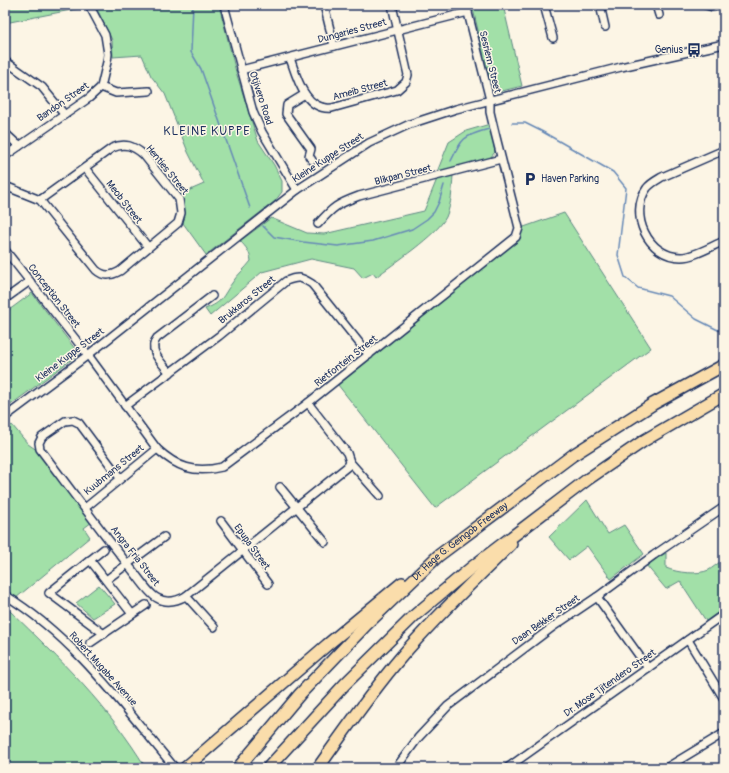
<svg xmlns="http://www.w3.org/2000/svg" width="729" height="773" font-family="Pangolin,sans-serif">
<rect width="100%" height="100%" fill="#fcf5e5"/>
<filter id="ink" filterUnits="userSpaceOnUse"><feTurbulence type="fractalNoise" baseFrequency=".025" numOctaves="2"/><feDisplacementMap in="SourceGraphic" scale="8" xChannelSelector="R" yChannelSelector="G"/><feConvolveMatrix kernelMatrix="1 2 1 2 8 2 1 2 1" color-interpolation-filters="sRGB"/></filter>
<g filter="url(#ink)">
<!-- green -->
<g fill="#a2e0a8" stroke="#5e8883">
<polygon points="5,5 85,5 86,7 5,23"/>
<path d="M95 5H219L236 72 258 141 274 165 282 181V192L275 201 206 255 183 223C186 213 184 205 181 194L204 184 188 152 165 94 151 76 142 55 113 57 112 40Z"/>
<polygon points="472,5 503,5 522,86 498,92 492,89"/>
<polygon points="490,124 495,152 490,158 437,172 449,142 466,131"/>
<path d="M453 175C452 189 452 203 446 217 437 235 393 264 376 277L373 273 363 278 354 268 311 259 262 272 210 316 205 309C223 302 222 297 232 283 237 275 245 269 251 261 250 252 246 247 240 241L271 218 307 233 324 234 424 211 437 179Z"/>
<polygon points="564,213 651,348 435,508 338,385 520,239 521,228"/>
<polygon points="32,293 79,354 5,409 5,313"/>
<polygon points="12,425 28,444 38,451 92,522 84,528 90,537 16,598 5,592 5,430"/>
<polygon points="587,500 608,534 624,525 644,554 611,579 587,546 569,560 549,537"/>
<path d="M666 553V568C678 573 697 575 709 570 712 568 716 565 720 562L724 569V608L706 621 680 581 666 589 646 565Z"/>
<polygon points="99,585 115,604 93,618 76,603"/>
<path d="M5 609 10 611C60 659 110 708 146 768H5Z"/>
</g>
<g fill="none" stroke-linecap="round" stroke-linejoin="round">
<!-- stream -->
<g stroke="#6588b6" stroke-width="1.5">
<polyline points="193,5 191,52 201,69 250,208"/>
<polyline points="512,123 525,123 543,132 613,172 626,188 618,255 625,277 638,288 669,296 696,319 724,333"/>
<path d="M451 161C462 138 463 136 489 129"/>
<polyline points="263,226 274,237 303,242 338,246 373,241 412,229 427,219 434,212 439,202 444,185"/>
</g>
<!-- river -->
<polyline stroke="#97c3f0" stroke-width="9" points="5,767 9,768"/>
<defs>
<g id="minor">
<polyline points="224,5 253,112 262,132 297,190"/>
<polyline points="324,5 334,46"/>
<polyline points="544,5 553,38"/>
<polyline points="600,5 605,27"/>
<polyline points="656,5 659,15"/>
<polyline points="706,5 713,7 722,5"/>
<path d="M290 58C297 78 305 111 332 108L397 90 406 82 408 75 392 5"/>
<polyline points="5,61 42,87 64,114"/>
<polyline points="241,70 468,12"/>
<polyline points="101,87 116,93 149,91"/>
<polyline points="305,94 287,105 286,114 311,149 309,156 312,160"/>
<polyline points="5,133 19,146"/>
<path d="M724 150 662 177C657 180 651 183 647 188 628 214 648 257 681 257 694 257 712 246 724 241"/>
<polyline points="5,156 89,98 101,87 107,62 108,54 105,35 89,5"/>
<polyline points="85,168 148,247"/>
<path d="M5 186 40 200 96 270C104 277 111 276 120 271L178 223 181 213 179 199 143 154C133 146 125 142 112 148L40 200"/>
<path d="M318 224C333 207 337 204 359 196L501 159"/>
<path d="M5 250 88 355 157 449C177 467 194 474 222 467L308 403 516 237 519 228 495 133 490 112V100L466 5"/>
<polyline points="5,299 30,281"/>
<path d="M170 373C162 363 147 350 157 338L212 296"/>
<path d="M125 406 219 336 286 281C298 276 301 277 312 284L369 355"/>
<polyline points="5,417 88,355 297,190 369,143 410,124 456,109 621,67 724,44"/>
<polyline points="350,462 380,496"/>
<path d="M120 478 79 423 73 420 65 421 42 437 39 443 40 449C71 490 101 531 133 571 139 578 149 594 157 598 167 604 177 601 186 596L348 466 350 462 347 453 308 403"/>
<polyline points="280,487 325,542"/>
<polyline points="85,508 157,449"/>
<polyline points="221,521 268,584"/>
<polyline points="90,560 132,614"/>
<polyline points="106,580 164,537"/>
<path d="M5 595C75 638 123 706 175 768"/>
<polyline points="186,596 214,627"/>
<polyline points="597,597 648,668"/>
<polyline points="104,634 49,593 104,549"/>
<polyline points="688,640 724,699"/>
<polyline points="90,643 146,605"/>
<polyline points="396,768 418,738 448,706 554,626 597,597 654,555 724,507"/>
<polyline points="507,768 724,614"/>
<polyline points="666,768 724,733"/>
</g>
<g id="highway">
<polyline points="185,768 327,645 402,583"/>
<path id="s1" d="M238 768 300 694 367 624 438 556 573 455 653 404 724 365"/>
<polyline points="268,768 345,684 415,615 471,568 588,479 645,440 724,394"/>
<path d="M318 768C345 730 372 691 402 656 436 616 474 581 511 544"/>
</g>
</defs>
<!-- minor casing -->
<use href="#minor" stroke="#1b2f5e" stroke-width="10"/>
<!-- highway casing -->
<use href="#highway" stroke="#1b2f5e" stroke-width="14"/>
<!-- minor -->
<use href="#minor" stroke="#fcf5e5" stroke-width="7"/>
<!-- highway -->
<use href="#highway" stroke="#faddab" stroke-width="11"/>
</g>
</g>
<!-- icons -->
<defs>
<symbol id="bus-bare" viewBox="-9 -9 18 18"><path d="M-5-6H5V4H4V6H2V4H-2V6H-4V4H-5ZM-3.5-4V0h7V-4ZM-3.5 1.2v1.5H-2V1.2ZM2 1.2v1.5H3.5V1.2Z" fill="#1b2f5e" stroke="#fcf5e5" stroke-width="2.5" paint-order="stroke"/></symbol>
<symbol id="parking-bare" viewBox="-9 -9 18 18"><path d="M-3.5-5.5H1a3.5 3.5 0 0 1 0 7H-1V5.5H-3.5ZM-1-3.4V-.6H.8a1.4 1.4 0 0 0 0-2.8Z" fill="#1b2f5e" stroke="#fcf5e5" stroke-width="2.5" paint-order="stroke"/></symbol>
</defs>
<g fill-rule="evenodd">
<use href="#bus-bare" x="684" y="40" width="20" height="20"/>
<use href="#parking-bare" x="520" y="169" width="20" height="20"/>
</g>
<g text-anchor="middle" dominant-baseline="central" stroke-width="3" stroke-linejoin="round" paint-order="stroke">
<!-- street labels -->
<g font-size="10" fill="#1b2f5e" stroke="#fcf5e5">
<text transform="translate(352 31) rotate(-15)">Dungaries Street</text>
<text transform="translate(490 62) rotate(76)">Sesriem Street</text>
<text transform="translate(360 90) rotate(-15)">Ameib Street</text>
<text transform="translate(261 98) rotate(72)">Otjivero Road</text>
<text transform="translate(63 102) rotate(-35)">Bandon Street</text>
<text transform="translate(328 158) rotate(-33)">Kleine Kuppe Street</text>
<text transform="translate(167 170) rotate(51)">Henties Street</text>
<text transform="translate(403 175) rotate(-14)">Blikpan Street</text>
<text transform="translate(124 202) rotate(52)">Meob Street</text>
<text transform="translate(54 296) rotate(52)">Conception Street</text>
<text transform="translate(247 300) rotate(-39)">Brukkaros Street</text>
<text transform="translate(70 355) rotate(-37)">Kleine Kuppe Street</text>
<text transform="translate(346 361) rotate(-38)">Rietfontein Street</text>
<text transform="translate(114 470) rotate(-39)">Kuubmans Street</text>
<text stroke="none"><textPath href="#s1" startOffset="318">Dr. Hage G. Geingob Freeway</textPath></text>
<text transform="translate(252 547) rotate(54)">Epupa Street</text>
<text transform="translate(135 556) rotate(52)">Angra Fria Street</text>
<text transform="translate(546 620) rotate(-35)">Daan Bekker Street</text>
<text transform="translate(103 669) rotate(48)">Robert Mugabe Avenue</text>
<text transform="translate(610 683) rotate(-35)">Dr. Mose Tjitendero Street</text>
</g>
<!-- poi labels -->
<g font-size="10" fill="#1b2f5e" stroke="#fcf5e5" text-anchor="end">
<text x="683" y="50">Genius</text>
<text x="541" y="179" text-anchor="start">Haven Parking</text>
</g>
<!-- quarter labels -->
<g font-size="12" letter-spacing="1" fill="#1b2f5e" stroke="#fcf5e5">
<text x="207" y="131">KLEINE KUPPE</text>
</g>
</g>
<!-- margin -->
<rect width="729" height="773" fill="none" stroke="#fcf5e5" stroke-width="20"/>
<rect x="10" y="10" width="709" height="753" fill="none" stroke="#1b2f5e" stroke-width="1.5" filter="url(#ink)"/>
</svg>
